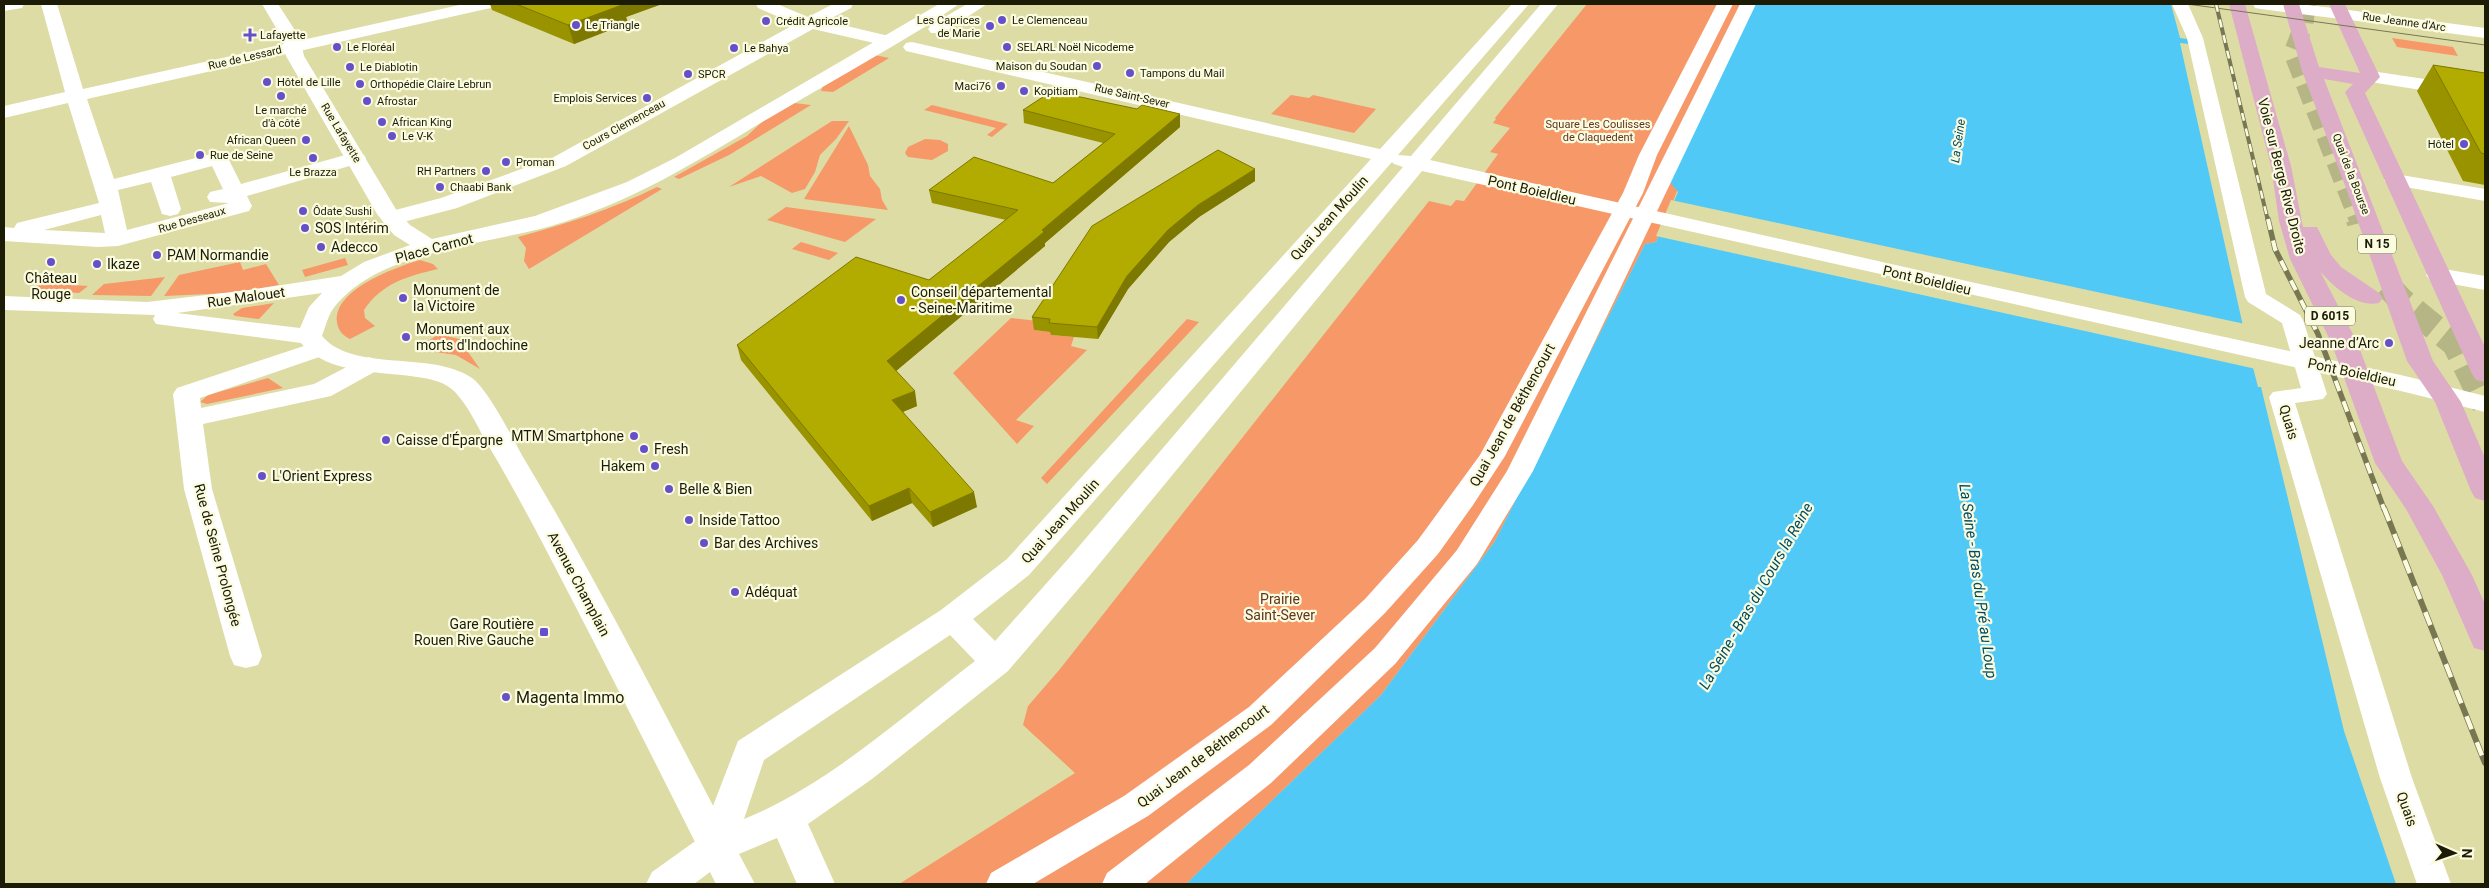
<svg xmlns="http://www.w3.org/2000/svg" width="2489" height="888" font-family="Roboto,sans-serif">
<rect width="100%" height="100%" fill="#dddca5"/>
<!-- green -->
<g fill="#f79869">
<polygon points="1587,4 1755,4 1656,242 1645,244 1495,541 1381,695 1186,884 899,884 1075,773 1023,725 1028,706 1060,669 1429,201 1451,206 1456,200 1464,201 1498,154 1490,152 1510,128 1493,123 1496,119 1495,118"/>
<polygon points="2392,38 2453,47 2458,56 2397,47"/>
<polygon points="875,55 889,58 833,92 821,91 823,86"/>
<polygon points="1291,95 1309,98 1313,95 1376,109 1354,133 1271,114"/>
<polygon points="794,103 811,105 729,155 679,179 674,177 747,136 764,120"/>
<polygon points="932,105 1008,124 992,137 987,135 996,128 924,110"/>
<polygon points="832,121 849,121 836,139 820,155 815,172 805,189 792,193 761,176 729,187"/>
<polygon points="849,126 868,165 870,176 880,189 882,200 888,210 804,199"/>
<polygon points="925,139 940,140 948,144 948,151 932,160 908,157 905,153 908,147"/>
<path d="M657 187 662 189 529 269 524 261 526 248 518 237C566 224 613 209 657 187Z"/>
<polygon points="786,207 876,219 845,242 767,220"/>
<polygon points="801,242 838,253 829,260 792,249"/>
<polygon points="345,258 348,265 305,277 302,270"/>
<path d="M420 260 433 264 438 269C408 276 382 283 364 310L365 318 375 326 350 339C342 335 338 330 337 322 333 289 397 267 420 260Z"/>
<polygon points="240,262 243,270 266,264 279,285 231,293 164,296 179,275"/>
<polygon points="165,277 151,296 92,295 104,284"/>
<polygon points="42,283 88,286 79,293 32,290"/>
<polygon points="274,303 259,319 235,316 233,314 242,308"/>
<polygon points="1011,318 1038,321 1034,330 1051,332 1051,335 1074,337 1071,346 1087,350 1016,420 1034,426 1017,444 953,373"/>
<polygon points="1187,319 1199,322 1047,484 1041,478"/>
<polygon points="439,334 459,339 480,369 456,355 421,350 422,345"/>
<polygon points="268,378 283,388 207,404 200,402 208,395"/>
</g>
<!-- water -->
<polygon fill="#50c9f7" points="1755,4 2171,4 2180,38 2187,39 2189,44 2180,43 2247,344 2258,387 2261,387 2344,731 2396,884 1186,884 1381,695 1495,541 1645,244 1656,242 1678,192 1670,182"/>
<!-- pier -->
<polygon fill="#dddca5" points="1671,200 2245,324 2256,369 1656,236"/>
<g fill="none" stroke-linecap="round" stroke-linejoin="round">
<!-- primary-tunnel-far1 -->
<polyline stroke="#b6b585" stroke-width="19" stroke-dasharray="19 9" stroke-linecap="butt" points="2306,4 2304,24 2293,53 2359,221"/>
<!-- primary-tunnel -->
<g stroke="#b6b585" stroke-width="26" stroke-dasharray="26 12" stroke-linecap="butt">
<polyline points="2359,219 2360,223"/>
<polyline points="2387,285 2401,300 2455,344 2485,405"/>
</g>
<!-- pedestrian -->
<g fill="#fff" fill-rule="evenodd">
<polygon points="1717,4 1733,4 1657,155 1643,193 1505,456 1473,505 1438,554 1385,613 1271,725 1148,816 1033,884 986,884 991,873 1124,796 1249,707 1365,599 1418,540 1480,455 1623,193 1639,155"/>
<polygon points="1740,4 1756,4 1533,471 1477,564 1395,664 1271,783 1145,884 1102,884 1107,873 1249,765 1375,648 1457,550 1507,471"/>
<polygon points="2172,4 2188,4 2203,38 2266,294 2300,315 2303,320 2327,394 2323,399 2295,403 2412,778 2451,884 2417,884 2380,778 2269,397 2273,392 2301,388 2282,323 2248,302 2245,297 2187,38"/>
</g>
<!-- minor -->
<g fill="#fff" fill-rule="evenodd">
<polygon points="4,4 24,4 22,8 4,11"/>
<path d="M41 4H57L83 89 464 4H494L492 8 486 9 87 99 114 179 219 152 226 154 241 184 356 152 363 154 366 158 363 162 247 196 252 206 249 211 118 246 98 247 4 241V227L14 228 17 223 99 203 68 103 4 118V106L65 92ZM212 166 223 189 210 192 207 197 210 202 229 203 127 230 118 190 151 182 162 214 170 216 178 214 181 209 171 177ZM101 215 105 233 44 230Z"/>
<polygon points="756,4 777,4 808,17 833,4 853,4 851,8 826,21 893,37 896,41 893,45 887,46 813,29 566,166 457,208 392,225 384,223 381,218 384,213 441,198 552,158 795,24 758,8"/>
<polygon points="2341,9 2485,28 2485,38 2335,18 2332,14 2335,10"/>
<polygon points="912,42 1384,150 1391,152 1394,156 1391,160 1384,162 906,51 903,47 906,43"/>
<polygon points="2371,71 2485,88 2485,100 2364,81 2362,77 2364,73"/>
<polygon points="2395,174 2485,189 2485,201 2388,184 2384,180 2388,176"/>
<polygon points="2438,268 2485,276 2485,290 2430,280 2426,275 2430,270"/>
<polygon points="319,341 328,344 332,349 328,354 200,398 201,408 314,384 360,360 369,357 378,360 382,365 378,370 331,396 203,424 212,489 262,656 258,665 246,668 234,665 230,656 184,489 173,394 177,388"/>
</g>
<!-- tertiary -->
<g fill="#fff" fill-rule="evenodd">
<path d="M262 4H278L300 38 304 56 397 211 410 225 432 239 535 216 627 182 675 158 939 4H959L933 22C877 56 820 88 764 121 694 163 630 203 551 226 485 245 377 250 333 309 328 316 325 328 322 336 353 373 432 350 472 378 489 391 512 437 523 457 597 580 662 709 729 836L735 847 729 858 716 863 703 858C650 752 597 647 542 542 524 508 505 473 485 440 476 423 468 406 455 392 430 363 337 387 301 343L156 324 153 319 155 315 4 310V296L147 302 249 290 341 276 364 262 410 245 394 235 377 214 286 56 282 38ZM322 293 309 307 300 328 177 313Z"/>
<polygon points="967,4 987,4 943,33 931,33 928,29 931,25"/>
</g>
<!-- secondary -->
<g fill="#fff" fill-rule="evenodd">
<path d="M1512 4H1529L1398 155 1411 156 1541 4H1558L1430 160 1971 282 2405 376 2485 396V412L2405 392 1422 171 1091 574 1008 671 872 779 808 824 835 884H797L777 838 739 854 755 884H716L710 872 694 884H646L652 872 701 837 738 741 941 610 1007 559ZM1392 162 1394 164 1403 167 1069 558 995 641 973 619 1029 575ZM950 635 975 661C903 716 828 785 744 819L764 760Z"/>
<polygon points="2253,4 2300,4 2341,9 2347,10 2350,14 2347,18 2341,19 2261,9 2255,8"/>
</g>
<!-- primary -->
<g fill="#ddadc7" fill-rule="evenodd">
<path d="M2229 4H2245L2291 166 2303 227H2317L2331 255 2341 267 2379 293 2383 298 2379 303C2358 308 2333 287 2320 271L2357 342 2402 461 2433 506 2472 575 2485 604V651L2474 648 2442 575 2406 509 2375 463 2331 342 2290 259 2279 221 2271 166Z"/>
<polygon points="2283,4 2299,4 2319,67 2360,73 2329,4 2345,4 2380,77 2365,93 2485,347 2485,382 2476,380 2472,374 2345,92 2353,84 2324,79 2433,361 2461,402 2485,458 2485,501 2475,498 2471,491 2435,402 2407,361 2346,188 2302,71"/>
</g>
<!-- tram -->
<polyline stroke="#787752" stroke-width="1" points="2187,4 2485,45"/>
<defs>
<polyline id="rail-far2" points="2216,4 2268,221"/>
<polyline id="rail-far1" points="2268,219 2275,249 2318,334 2384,509"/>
<polyline id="rail" points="2384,508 2485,763"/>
</defs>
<!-- rail-far2 casing -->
<use href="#rail-far2" stroke="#787752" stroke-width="4"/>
<!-- rail-far1 casing -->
<use href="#rail-far1" stroke="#787752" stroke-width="5.5"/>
<!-- rail casing -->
<use href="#rail" stroke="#787752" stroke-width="6"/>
<!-- rail-far2 -->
<use href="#rail-far2" stroke="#fbfbe0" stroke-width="2.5" stroke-dasharray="8" stroke-linecap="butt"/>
<!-- rail-far1 -->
<use href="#rail-far1" stroke="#fbfbe0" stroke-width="4" stroke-dasharray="11" stroke-linecap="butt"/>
<!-- rail -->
<use href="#rail" stroke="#fbfbe0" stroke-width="4.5" stroke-dasharray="14" stroke-linecap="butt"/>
</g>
<!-- wall -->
<g fill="#999300">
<polygon points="490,4 662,4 626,17 628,23 574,44 492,10"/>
<polygon points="2433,65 2485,73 2485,185 2463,181 2417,91"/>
<polygon points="1137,109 1180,114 1180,127 1045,243 1045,246 896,371 917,406 903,412 977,507 933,527 912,503 872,521 741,360 737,345 929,280 1006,220 932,203 929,190 1053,183 1103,143 1024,123 1023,110"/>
<polygon points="1255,169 1255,181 1199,217 1169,242 1128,289 1098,339 1051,335 1050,332 1034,330 1032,317"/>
</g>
<!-- shaded-wall -->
<g fill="#7d7800">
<polygon points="614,4 662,4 626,17 628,23 574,44 568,25"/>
<polygon points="1180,114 1180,127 1045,243 1045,246 890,376 887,361"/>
<polygon points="1255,169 1255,181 1199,217 1169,242 1128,289 1098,339 1097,327 1127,276 1168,230 1198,205"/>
<polygon points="915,391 917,406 895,415 892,400"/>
<polygon points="909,488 912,503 872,521 869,506"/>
<polygon points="974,492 977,507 933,527 930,512"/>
</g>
<!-- building -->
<g fill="#b2ab00" stroke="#7d7800">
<polygon points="516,4 620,4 622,5 568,25"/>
<polygon points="2433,65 2485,73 2485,154 2481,153"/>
<polygon points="1052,91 1137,109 1142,105 1180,114 1042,230 1044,232 887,361 915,391 892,400 974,492 930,512 909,488 869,506 737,345 856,257 929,280 1018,210 929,190 974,157 1053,183 1115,134 1023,110"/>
<polygon points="1218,150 1255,169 1198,205 1168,230 1127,276 1097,327 1049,323 1050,319 1032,317 1092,226"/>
</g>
<!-- markers -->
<g fill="#6650ca" stroke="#fbfbe0" stroke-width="2">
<circle cx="1002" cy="20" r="5"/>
<circle cx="766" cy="21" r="5"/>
<circle cx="576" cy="25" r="5"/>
<circle cx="990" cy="26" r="5"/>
<path d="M247.5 27.5h5v5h5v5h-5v5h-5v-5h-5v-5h5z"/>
<circle cx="337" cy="47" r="5"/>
<circle cx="1007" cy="47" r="5"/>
<circle cx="734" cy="48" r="5"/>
<circle cx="1097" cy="66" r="5"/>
<circle cx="350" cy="67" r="5"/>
<circle cx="1130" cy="73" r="5"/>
<circle cx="688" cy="74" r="5"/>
<circle cx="267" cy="82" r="5"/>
<circle cx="360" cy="84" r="5"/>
<circle cx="1001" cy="86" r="5"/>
<circle cx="1024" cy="91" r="5"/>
<circle cx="281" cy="96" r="5"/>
<circle cx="647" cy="98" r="5"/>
<circle cx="367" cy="101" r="5"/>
<circle cx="382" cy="122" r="5"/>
<circle cx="392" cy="136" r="5"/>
<circle cx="306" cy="140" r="5"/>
<circle cx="2464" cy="144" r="5"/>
<circle cx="200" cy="155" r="5"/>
<circle cx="313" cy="158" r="5"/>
<circle cx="506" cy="162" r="5"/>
<circle cx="486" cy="171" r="5"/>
<circle cx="440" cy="187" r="5"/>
<circle cx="303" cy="211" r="5"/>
<circle cx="305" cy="228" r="5"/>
<circle cx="321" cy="247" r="5"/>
<circle cx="157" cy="255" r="5"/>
<circle cx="51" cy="262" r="5"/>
<circle cx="97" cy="264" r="5"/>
<circle cx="403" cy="298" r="5"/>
<circle cx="901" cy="300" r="5"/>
<circle cx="406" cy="337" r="5"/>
<circle cx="2389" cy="343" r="5"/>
<circle cx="634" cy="436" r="5"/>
<circle cx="386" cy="440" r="5"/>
<circle cx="644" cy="449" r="5"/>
<circle cx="655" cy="466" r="5"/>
<circle cx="262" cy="476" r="5"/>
<circle cx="669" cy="489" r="5"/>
<circle cx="689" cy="520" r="5"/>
<circle cx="704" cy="543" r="5"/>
<circle cx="735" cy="592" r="5"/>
<rect x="539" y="627" width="10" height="10" rx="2.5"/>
<circle cx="506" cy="697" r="5"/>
</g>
<g text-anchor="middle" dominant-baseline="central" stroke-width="4.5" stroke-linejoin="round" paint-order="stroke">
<!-- far-poi labels -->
<g font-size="11" fill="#1c1b06" stroke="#fbfbe0" text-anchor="start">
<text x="980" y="20" text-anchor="end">Les Caprices<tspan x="980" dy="13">de Marie</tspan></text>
<text x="1012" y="20">Le Clemenceau</text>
<text x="776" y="21">Crédit Agricole</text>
<text x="586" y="25">Le Triangle</text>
<text x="260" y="35">Lafayette</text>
<text x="347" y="47">Le Floréal</text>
<text x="1017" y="47">SELARL Noël Nicodeme</text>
<text x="744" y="48">Le Bahya</text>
<text x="1087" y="66" text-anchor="end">Maison du Soudan</text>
<text x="360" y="67">Le Diablotin</text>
<text x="1140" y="73">Tampons du Mail</text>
<text x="698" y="74">SPCR</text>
<text x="277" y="82">Hôtel de Lille</text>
<text x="370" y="84">Orthopédie Claire Lebrun</text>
<text x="991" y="86" text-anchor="end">Maci76</text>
<text x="1034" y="91">Kopitiam</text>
<text x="637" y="98" text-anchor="end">Emplois Services</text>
<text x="377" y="101">Afrostar</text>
<text x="281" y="110" text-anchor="middle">Le marché<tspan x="281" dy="13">d'à côté</tspan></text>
<text x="392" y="122">African King</text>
<text x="402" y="136">Le V-K</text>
<text x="296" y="140" text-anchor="end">African Queen</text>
<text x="2454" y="144" text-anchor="end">Hôtel</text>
<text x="210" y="155">Rue de Seine</text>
<text x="516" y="162">Proman</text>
<text x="476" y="171" text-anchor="end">RH Partners</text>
<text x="313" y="172" text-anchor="middle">Le Brazza</text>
<text x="450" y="187">Chaabi Bank</text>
<text x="313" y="211">Ôdate Sushi</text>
</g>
<!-- far-street labels -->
<g font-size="11" fill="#1c1b06" stroke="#fbfbe0">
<text transform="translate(2404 22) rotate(8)">Rue Jeanne d'Arc</text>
<text transform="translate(245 58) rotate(-13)">Rue de Lessard</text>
<text transform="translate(1132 96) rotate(13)">Rue Saint-Sever</text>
<text transform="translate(624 125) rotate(-29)">Cours Clemenceau</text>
<text transform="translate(341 133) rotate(59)">Rue Lafayette</text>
<text transform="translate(2351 174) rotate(69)">Quai de la Bourse</text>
<text transform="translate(192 220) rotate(-16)">Rue Desseaux</text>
</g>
<!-- far-park labels -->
<g font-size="11" fill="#61341d" stroke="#fbfbe0">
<text x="1598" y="124">Square Les Coulisses<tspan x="1598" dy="13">de Claquedent</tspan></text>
</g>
<!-- far-water labels -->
<g font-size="12" font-style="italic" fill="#014b62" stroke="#fbfbe0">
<text transform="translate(1958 141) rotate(-82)">La Seine</text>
</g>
<!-- shield labels -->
<g fill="#fbfbe0" stroke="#5f5e47" stroke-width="1">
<rect x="2358" y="234.5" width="38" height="19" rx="4"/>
<rect x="2305" y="306.5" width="50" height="19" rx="4"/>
</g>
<g font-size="12" font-weight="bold" fill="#1c1b06">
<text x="2377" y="244">N 15</text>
<text x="2330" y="316">D 6015</text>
</g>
<!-- street labels -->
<g font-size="14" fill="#1c1b06" stroke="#fbfbe0">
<text transform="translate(2282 176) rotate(76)">Voie sur Berge Rive Droite</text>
<text transform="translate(1532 190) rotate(13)">Pont Boieldieu</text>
<text transform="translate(1329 218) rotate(-48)">Quai Jean Moulin</text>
<text transform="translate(434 248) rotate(-15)">Place Carnot</text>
<text transform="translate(1927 280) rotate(13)">Pont Boieldieu</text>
<text transform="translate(246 297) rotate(-8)">Rue Malouet</text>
<text transform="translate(2352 372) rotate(12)">Pont Boieldieu</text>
<text transform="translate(1512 415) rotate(-61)">Quai Jean de Béthencourt</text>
<text transform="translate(2289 422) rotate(73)">Quais</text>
<text transform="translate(1060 521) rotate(-48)">Quai Jean Moulin</text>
<text transform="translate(218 555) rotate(75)">Rue de Seine Prolongée</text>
<text transform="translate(579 584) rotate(62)">Avenue Champlain</text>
<text transform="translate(1203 756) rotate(-37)">Quai Jean de Béthencourt</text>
<text transform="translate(2407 809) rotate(70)">Quais</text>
</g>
<!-- poi labels -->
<g font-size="14" fill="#1c1b06" stroke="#fbfbe0" text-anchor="start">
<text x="315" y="228">SOS Intérim</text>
<text x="331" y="247">Adecco</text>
<text x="167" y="255">PAM Normandie</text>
<text x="107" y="264">Ikaze</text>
<text x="51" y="278" text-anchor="middle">Château<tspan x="51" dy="16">Rouge</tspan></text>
<text x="413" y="290">Monument de<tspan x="413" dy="16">la Victoire</tspan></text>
<text x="911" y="292">Conseil départemental<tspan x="911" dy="16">- Seine-Maritime</tspan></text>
<text x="416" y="329">Monument aux<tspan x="416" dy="16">morts d'Indochine</tspan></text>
<text x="2379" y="343" text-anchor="end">Jeanne d’Arc</text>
<text x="624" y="436" text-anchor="end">MTM Smartphone</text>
<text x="396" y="440">Caisse d'Épargne</text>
<text x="654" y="449">Fresh</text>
<text x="645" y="466" text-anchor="end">Hakem</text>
<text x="272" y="476">L'Orient Express</text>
<text x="679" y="489">Belle &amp; Bien</text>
<text x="699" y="520">Inside Tattoo</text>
<text x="714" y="543">Bar des Archives</text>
<text x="745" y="592">Adéquat</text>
<text x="534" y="624" text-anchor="end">Gare Routière<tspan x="534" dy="16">Rouen Rive Gauche</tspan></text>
</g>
<!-- park labels -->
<g font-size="14" fill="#61341d" stroke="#fbfbe0">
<text x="1280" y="599">Prairie<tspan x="1280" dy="16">Saint-Sever</tspan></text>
</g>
<!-- water labels -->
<g font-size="15" font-style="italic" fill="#014b62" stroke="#fbfbe0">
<text transform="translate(1978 581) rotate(82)">La Seine - Bras du Pré au Loup</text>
<text transform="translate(1756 596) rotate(-60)">La Seine - Bras du Cours la Reine</text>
</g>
<!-- near-poi labels -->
<g font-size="16" fill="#1c1b06" stroke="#fbfbe0" text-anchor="start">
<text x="516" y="697">Magenta Immo</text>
</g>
</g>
<!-- border -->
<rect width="2489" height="888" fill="none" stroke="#1c1b06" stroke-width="10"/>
<!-- north arrow -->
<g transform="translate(2454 853) rotate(92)" stroke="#fbfbe0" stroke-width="4" paint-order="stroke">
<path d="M0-4L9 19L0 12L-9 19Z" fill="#1c1b06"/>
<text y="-8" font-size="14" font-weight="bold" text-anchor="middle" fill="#1c1b06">N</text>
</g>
</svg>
